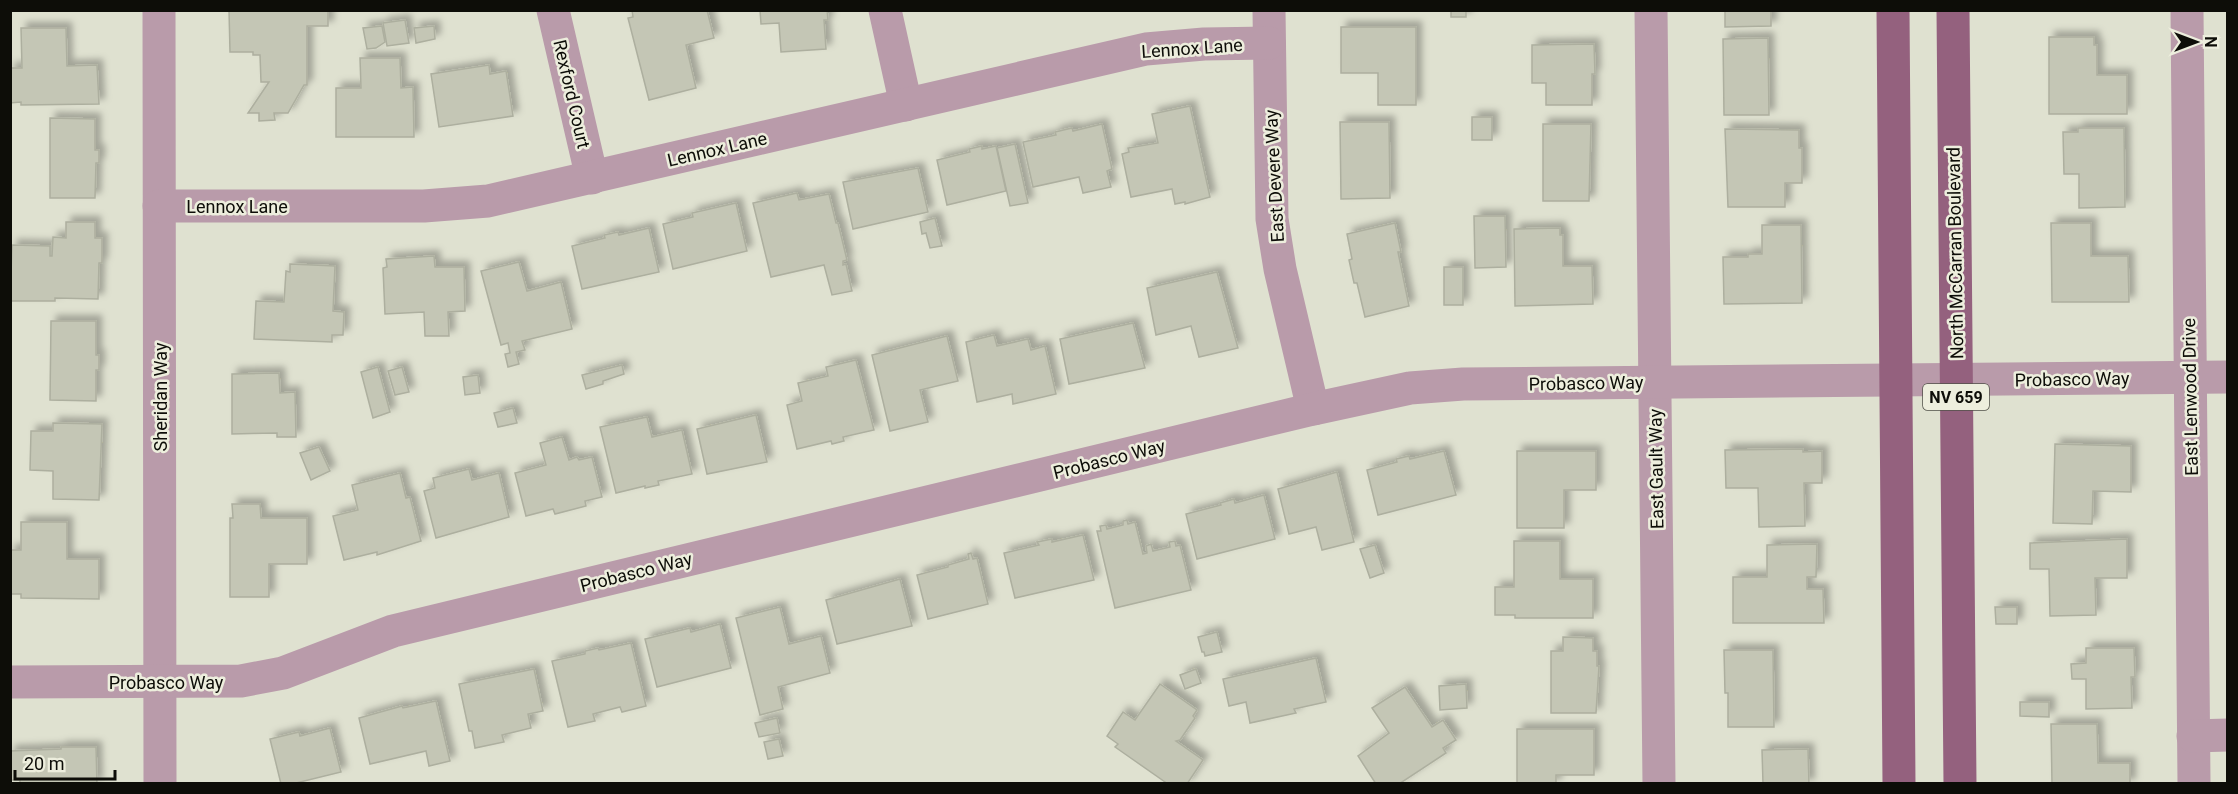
<svg xmlns="http://www.w3.org/2000/svg" width="2238" height="794" font-family="Roboto,sans-serif">
<defs>
<filter id="shadow"><feDropShadow dx="5.5" dy="-5.5" stdDeviation="3" flood-color="#0004"/></filter>
</defs>
<rect width="100%" height="100%" fill="#dfe1d0"/>
<!-- building -->
<g fill="#c4c6b5" stroke="#adaf9f" stroke-width="1.5" filter="url(#shadow)">
<polygon points="229,10 328,11 328,26 307,26 307,85 304,85 288,113 274,113 275,120 259,121 259,113 248,113 269,82 261,82 260,55 253,55 253,52 230,52"/>
<polygon points="632,10 707,10 714,38 686,45 696,88 649,100 628,18 633,17"/>
<polygon points="760,10 827,10 828,20 824,20 826,49 781,52 779,23 761,24"/>
<rect x="1451" y="10" width="15" height="7"/>
<polygon points="1725,10 1771,10 1771,26 1725,27"/>
<polygon points="405,20 409,43 387,46 383,23"/>
<polygon points="382,26 385,42 376,48 367,49 363,28"/>
<polygon points="434,26 435,39 416,43 414,28"/>
<polygon points="1341,27 1416,27 1416,105 1378,105 1378,73 1341,73"/>
<polygon points="21,28 66,28 67,66 97,65 99,104 21,105 21,102 10,103 10,68 22,68"/>
<polygon points="2049,37 2094,37 2094,45 2097,45 2097,75 2127,75 2127,114 2049,114"/>
<polygon points="1768,38 1769,115 1724,115 1723,39"/>
<polygon points="1594,44 1595,74 1592,74 1592,105 1546,105 1546,83 1532,83 1532,45"/>
<polygon points="360,58 400,58 401,88 413,87 414,137 336,137 336,88 361,88"/>
<polygon points="489,65 490,74 506,71 513,116 439,127 431,74"/>
<polygon points="1190,106 1210,197 1185,204 1185,202 1175,204 1172,189 1131,197 1122,154 1129,152 1128,148 1158,143 1152,114"/>
<rect x="1472" y="117" width="20" height="23"/>
<polygon points="50,118 95,119 95,150 99,150 99,163 96,163 95,198 50,198"/>
<polygon points="1340,122 1389,122 1390,198 1341,199"/>
<polygon points="1102,124 1112,169 1107,171 1111,187 1083,193 1079,177 1033,187 1023,142 1056,135 1055,132 1072,128 1073,131"/>
<polygon points="1543,124 1591,124 1589,201 1543,201"/>
<polygon points="2078,128 2124,128 2125,207 2079,208 2079,174 2064,174 2063,132 2078,132"/>
<polygon points="1725,129 1799,130 1799,148 1802,148 1802,183 1785,183 1785,207 1728,207"/>
<polygon points="1015,144 1028,203 1010,206 997,148"/>
<polygon points="982,146 982,149 996,146 1006,191 947,205 937,160 970,152 969,149"/>
<polygon points="918,168 928,212 853,229 843,182"/>
<polygon points="797,193 799,200 829,194 836,223 838,223 847,260 843,261 843,265 846,264 852,291 832,295 824,265 771,277 753,203"/>
<polygon points="736,203 747,251 673,269 663,224 693,217 692,213"/>
<polygon points="1474,216 1505,216 1506,267 1475,268"/>
<polygon points="935,218 942,246 930,248 926,233 922,234 920,222"/>
<polygon points="66,222 95,222 95,238 102,238 102,263 99,263 98,299 55,298 55,301 10,301 12,245 50,246 50,256 52,256 53,237 66,238"/>
<polygon points="1395,223 1401,252 1398,252 1409,306 1365,317 1357,283 1354,283 1349,260 1352,259 1347,234"/>
<polygon points="2051,223 2091,223 2091,256 2128,256 2129,302 2052,302"/>
<polygon points="1762,225 1801,225 1802,303 1724,304 1723,257 1748,257 1748,254 1762,254"/>
<polygon points="649,228 659,272 582,289 572,246 605,238 604,235 618,232 619,235"/>
<polygon points="1560,228 1560,235 1563,235 1563,266 1592,266 1593,304 1515,306 1514,229"/>
<polygon points="434,256 435,267 464,267 465,311 448,312 449,336 425,336 424,312 385,314 383,268 387,267 386,259"/>
<polygon points="519,262 527,291 561,282 572,329 522,341 525,350 516,352 519,364 508,367 505,354 510,353 508,343 501,345 481,271"/>
<polygon points="290,264 335,266 333,311 344,312 343,335 332,335 332,342 254,339 256,301 284,302 286,271 290,272"/>
<rect x="1444" y="267" width="19" height="38"/>
<polygon points="1217,272 1238,348 1199,357 1191,326 1156,335 1147,288"/>
<polygon points="51,321 96,321 96,355 99,355 99,370 96,370 96,401 50,400"/>
<polygon points="1133,323 1145,368 1069,384 1060,339"/>
<polygon points="994,335 997,346 1028,339 1031,350 1045,346 1056,394 1013,404 1012,394 977,402 966,342"/>
<polygon points="947,336 958,381 920,390 928,422 890,431 872,355"/>
<polygon points="856,360 874,430 843,437 844,441 832,444 831,441 797,449 787,405 802,401 798,383 828,376 826,367"/>
<polygon points="622,365 624,374 603,381 603,384 586,389 582,375"/>
<polygon points="378,367 390,412 373,418 361,372"/>
<polygon points="402,367 409,392 395,395 388,371"/>
<polygon points="279,373 280,393 295,392 296,437 277,437 277,433 232,434 232,374"/>
<polygon points="478,375 480,393 465,395 463,377"/>
<polygon points="513,408 517,423 498,427 494,413"/>
<polygon points="756,415 767,462 707,474 697,429"/>
<polygon points="647,417 652,437 682,430 692,474 658,481 659,485 645,488 645,486 616,493 600,427"/>
<polygon points="53,423 102,424 99,500 53,499 53,471 30,470 31,431 53,431"/>
<polygon points="562,437 569,460 577,457 579,460 592,457 602,497 585,501 586,506 555,514 553,509 526,516 515,473 546,465 540,443"/>
<polygon points="2055,444 2131,446 2131,492 2093,491 2092,524 2053,523"/>
<polygon points="319,447 330,471 311,480 300,453"/>
<polygon points="1803,449 1803,452 1822,451 1822,483 1804,483 1805,526 1759,527 1758,488 1726,488 1725,450"/>
<polygon points="1444,451 1456,495 1378,515 1367,470 1397,462 1396,459 1409,456 1410,459"/>
<polygon points="1517,451 1596,451 1596,490 1564,490 1564,528 1517,528"/>
<polygon points="469,469 472,480 499,473 509,517 436,538 424,491 435,488 433,478"/>
<polygon points="1337,472 1354,542 1322,550 1316,527 1289,534 1278,489"/>
<polygon points="400,473 406,498 410,497 421,541 377,555 377,552 344,560 333,516 358,510 352,485"/>
<polygon points="1264,495 1275,539 1197,559 1186,514 1221,505 1220,503 1234,499 1235,503"/>
<polygon points="232,504 260,504 261,518 307,518 307,564 269,564 269,597 230,597 230,518 233,518"/>
<polygon points="1127,520 1128,524 1135,522 1143,554 1147,553 1146,546 1151,544 1153,551 1170,547 1169,542 1175,541 1176,546 1180,545 1191,590 1115,608 1097,531 1101,531 1100,526 1106,525 1107,529 1123,525 1123,521"/>
<polygon points="21,522 67,522 67,559 99,559 99,599 21,598 21,594 10,594 10,550 21,550"/>
<polygon points="1083,535 1094,580 1015,598 1004,553 1039,545 1037,542 1052,539 1052,542"/>
<polygon points="2127,539 2127,578 2095,578 2096,615 2050,616 2049,569 2030,569 2030,543"/>
<polygon points="1514,541 1560,541 1560,579 1593,579 1593,618 1515,618 1515,615 1495,615 1495,587 1514,587"/>
<polygon points="1817,544 1816,577 1807,577 1807,589 1823,589 1824,623 1733,623 1733,577 1767,577 1767,545"/>
<polygon points="1375,545 1384,573 1370,578 1360,549"/>
<polygon points="971,553 973,559 977,558 988,604 928,619 917,575 948,567 948,565 969,559 968,554"/>
<polygon points="900,579 912,626 837,644 826,600"/>
<polygon points="780,607 789,644 821,636 830,673 778,687 783,709 760,715 736,618"/>
<polygon points="1995,607 2017,607 2017,624 1996,624"/>
<polygon points="720,624 731,668 657,687 645,639 690,628 691,632"/>
<polygon points="1217,632 1222,652 1205,656 1204,652 1202,652 1198,637"/>
<polygon points="1563,637 1593,638 1593,651 1597,651 1597,666 1599,666 1596,713 1551,713 1551,651 1563,651"/>
<polygon points="631,643 646,706 622,712 620,707 593,714 595,721 568,727 552,661 585,654 585,651 598,648 599,650"/>
<polygon points="2086,648 2134,648 2135,677 2131,677 2132,708 2086,709 2086,679 2072,679 2071,664 2086,663"/>
<polygon points="1724,650 1773,650 1774,727 1728,727 1728,693 1725,693"/>
<polygon points="1316,658 1326,702 1294,709 1296,713 1250,723 1246,702 1229,706 1223,679"/>
<polygon points="534,669 543,711 528,714 531,728 502,735 504,742 475,748 472,731 469,731 459,684"/>
<polygon points="1196,669 1201,683 1185,689 1180,675"/>
<polygon points="1160,684 1197,710 1193,716 1195,718 1180,740 1176,741 1203,760 1187,784 1168,784 1115,747 1118,744 1107,736 1123,712 1135,720"/>
<polygon points="1466,684 1467,708 1440,710 1439,686"/>
<polygon points="1405,687 1432,727 1443,720 1456,740 1443,748 1446,753 1399,784 1376,784 1358,756 1389,733 1372,708"/>
<polygon points="436,701 450,761 429,766 426,751 370,764 359,718 402,706 403,708"/>
<polygon points="2020,702 2049,702 2049,717 2020,716"/>
<polygon points="777,718 780,733 759,737 755,723"/>
<polygon points="2051,724 2097,724 2098,763 2130,763 2130,784 2052,784"/>
<polygon points="330,728 341,772 292,784 281,784 270,739 299,732 300,736"/>
<polygon points="1517,729 1594,729 1594,775 1556,775 1556,784 1517,784"/>
<polygon points="779,739 783,756 768,759 764,742"/>
<polygon points="61,747 96,747 97,784 20,784 20,780 10,780 10,751 61,749"/>
<polygon points="1808,749 1809,784 1763,784 1762,750"/>
</g>
<g fill="none" stroke-linecap="round" stroke-linejoin="round">
<!-- minor -->
<g stroke="#b99baa" stroke-width="33">
<polyline points="159,10 160,784"/>
<polyline points="553,10 592,178"/>
<polyline points="885,10 906,105"/>
<polyline points="1269,10 1272,219 1280,269 1313,409"/>
<polyline points="1651,10 1659,784"/>
<polyline points="2187,10 2194,784"/>
<polyline points="159,206 424,206 488,201 1146,49 1204,44 1269,43"/>
<polyline points="10,682 241,681 283,673 393,631 1313,409 1410,388 1463,384 2228,377"/>
<polyline points="2193,736 2228,735"/>
</g>
<!-- major -->
<g stroke="#94617e" stroke-width="33">
<polyline points="1893,10 1899,784"/>
<polyline points="1953,10 1960,784"/>
</g>
</g>
<g text-anchor="middle" dominant-baseline="central" stroke-width="5" stroke-linejoin="round" paint-order="stroke">
<!-- shield labels -->
<rect fill="#edeedd" stroke="#505048" stroke-width="1.5" x="1923" y="384" width="66" height="26" rx="4.5"/>
<g font-size="16" font-weight="bold" fill="#0d0d08">
<text x="1956" y="397">NV 659</text>
</g>
<!-- street labels -->
<g font-size="18" fill="#0d0d08" stroke="#edeedd">
<text transform="translate(1192 48) rotate(-4)">Lennox Lane</text>
<text transform="translate(572 94) rotate(77)">Rexford Court</text>
<text transform="translate(717 149) rotate(-13)">Lennox Lane</text>
<text transform="translate(1274 176) rotate(-93)">East Devere Way</text>
<text x="237" y="206">Lennox Lane</text>
<text transform="translate(1955 253) rotate(-91)">North McCarran Boulevard</text>
<text transform="translate(2072 379) rotate(-1)">Probasco Way</text>
<text transform="translate(1586 383) rotate(-1)">Probasco Way</text>
<text transform="translate(160 397) rotate(-90)">Sheridan Way</text>
<text transform="translate(2190 397) rotate(-91)">East Lenwood Drive</text>
<text transform="translate(1109 459) rotate(-14)">Probasco Way</text>
<text transform="translate(1656 469) rotate(-91)">East Gault Way</text>
<text transform="translate(636 572) rotate(-14)">Probasco Way</text>
<text x="166" y="682">Probasco Way</text>
</g>
</g>
<!-- border -->
<rect width="2238" height="794" fill="none" stroke="#0d0d08" stroke-width="24"/>
<!-- north arrow -->
<g transform="translate(2196 42) rotate(90)" stroke="#edeedd" stroke-width="4.5" paint-order="stroke">
<path d="M0-4.5L10 22L0 15L-10 22Z" fill="#0d0d08"/>
<text y="-9" font-size="16" font-weight="bold" text-anchor="middle" fill="#0d0d08">N</text>
</g>
<!-- scale -->
<path d="M15 770v9h100v-9" fill="none" stroke="#0d0d08" stroke-width="3"/>
<text x="24" y="770" font-size="18" fill="#0d0d08" stroke="#edeedd" stroke-width="4.5" paint-order="stroke">20 m</text>
</svg>
